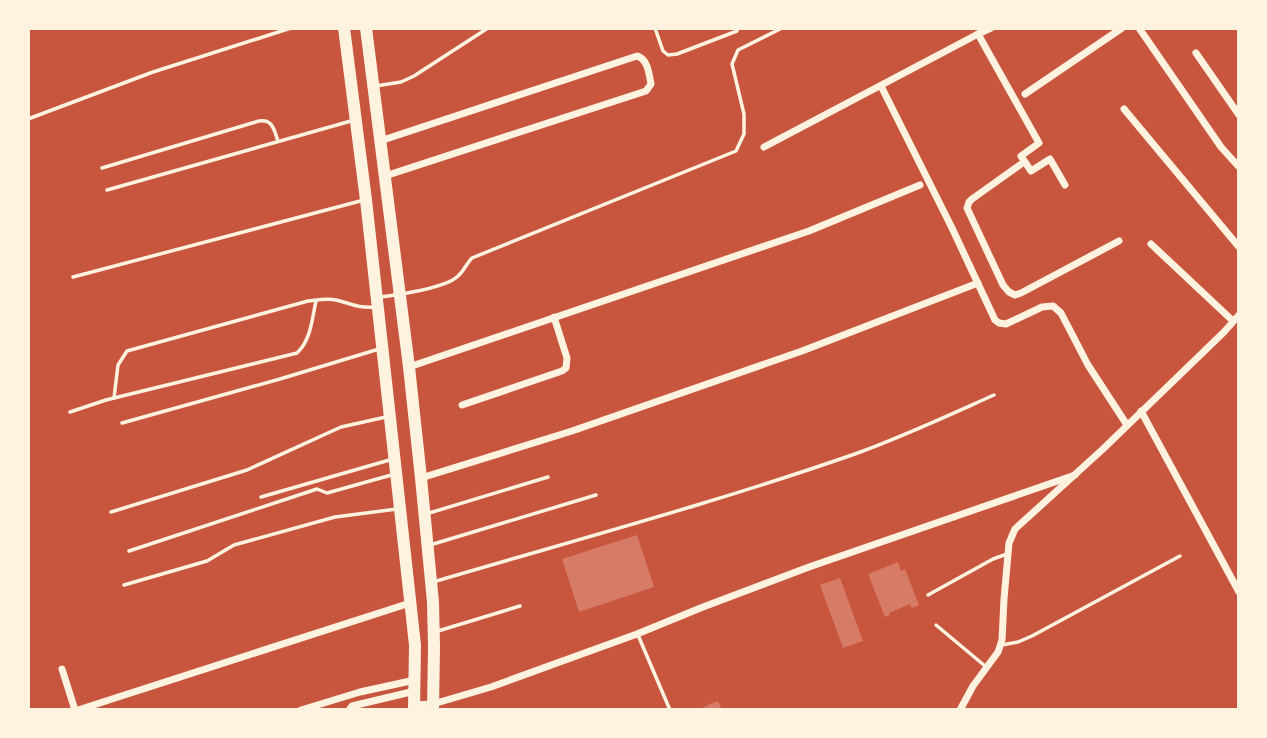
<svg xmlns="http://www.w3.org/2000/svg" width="1267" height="738" font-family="Roboto,sans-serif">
<rect width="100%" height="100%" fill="#c8553d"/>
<!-- building -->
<g fill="#d67c66">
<polygon points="637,535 654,587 579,612 562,559"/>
<polygon points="898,562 901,571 905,569 919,605 912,608 910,604 889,613 890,615 885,617 868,574"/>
<polygon points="840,578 863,641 843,648 820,585"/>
<polygon points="718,701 722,710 697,710"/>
</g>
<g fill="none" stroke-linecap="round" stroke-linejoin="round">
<!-- service -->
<g stroke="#fff3e0" stroke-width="3.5">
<polyline points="655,28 663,51 668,55 677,54 737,31"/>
<polyline points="376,86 401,82 414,76 488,28"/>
<polyline points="28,119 153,72 291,28"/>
<path d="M102 168 259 121C273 119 274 130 278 141"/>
<polyline points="107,190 351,121"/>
<polyline points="73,277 364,200"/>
<path d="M381 297C398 295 446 288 458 276 464 271 466 264 472 258L736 151 744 134V114L732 64 738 50 782 28"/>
<path d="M114 398 118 365 127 351 308 301C318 300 327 298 336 300 353 304 356 308 375 307"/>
<path d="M70 412 106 400 297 353C311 340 312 319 316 301"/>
<polyline points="122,423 280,379 379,349"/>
<polyline points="261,497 393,459"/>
<polyline points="111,512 247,470 341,427 386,417"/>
<polyline points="426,514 548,477"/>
<polyline points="430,545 596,495"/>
<polyline points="129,551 317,489 327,493 395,474"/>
<path d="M433 582C572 541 714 503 852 455 900 438 947 416 994 395"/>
<polyline points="124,585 207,561 234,545 335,517 397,509"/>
<polyline points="928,595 993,559 1007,554"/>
<polyline points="936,625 985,666"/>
<polyline points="438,631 520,606"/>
<polyline points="638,635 670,710"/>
<polyline points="1002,645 1018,642 1032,636 1180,556"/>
</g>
<!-- minor -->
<g stroke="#fff3e0" stroke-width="7">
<polyline points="1139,28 1221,147 1239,167"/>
<polyline points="978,34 991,28"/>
<polyline points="1196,53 1239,115"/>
<polyline points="881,86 952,228 995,320 999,323 1006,324 1042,307 1053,306 1061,313 1088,365 1127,425"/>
<polyline points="1025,94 1122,28"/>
<polyline points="1124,109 1239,247"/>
<path d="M380 141 637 56C648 59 649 74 651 84L646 91 385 176"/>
<polyline points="764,147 978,34 1039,143 1021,156 1031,171 1050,159 1065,185"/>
<polyline points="1024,162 972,199 969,202 967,208 1003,285 1009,292 1015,295 1021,293 1119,241"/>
<polyline points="1151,244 1233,321"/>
<polyline points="409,367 809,231 920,185"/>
<polyline points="462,405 562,371 566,368 567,358 554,317"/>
<polyline points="1141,411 1239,592"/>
<polyline points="421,478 572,431 802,351 978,283"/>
<polyline points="62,669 75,710"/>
<polyline points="414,705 433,704 491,687 637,634 703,607 809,567 1075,475"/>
<polyline points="78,710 410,603"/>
<polyline points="301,710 360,692 415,680"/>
<polyline points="349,710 352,706 415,691"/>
<polyline points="960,710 973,686 998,652 1002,640 1004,599 1009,543 1015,529 1103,449 1224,332 1239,315"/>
</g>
<!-- primary -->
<g stroke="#fff3e0" stroke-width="12">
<polyline points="344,28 366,200 415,645 414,710"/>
<polyline points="366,28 409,367 421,478 433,602 434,647 433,710"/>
</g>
</g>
<!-- border -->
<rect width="1267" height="738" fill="none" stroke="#fff3e0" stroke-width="60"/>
</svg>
